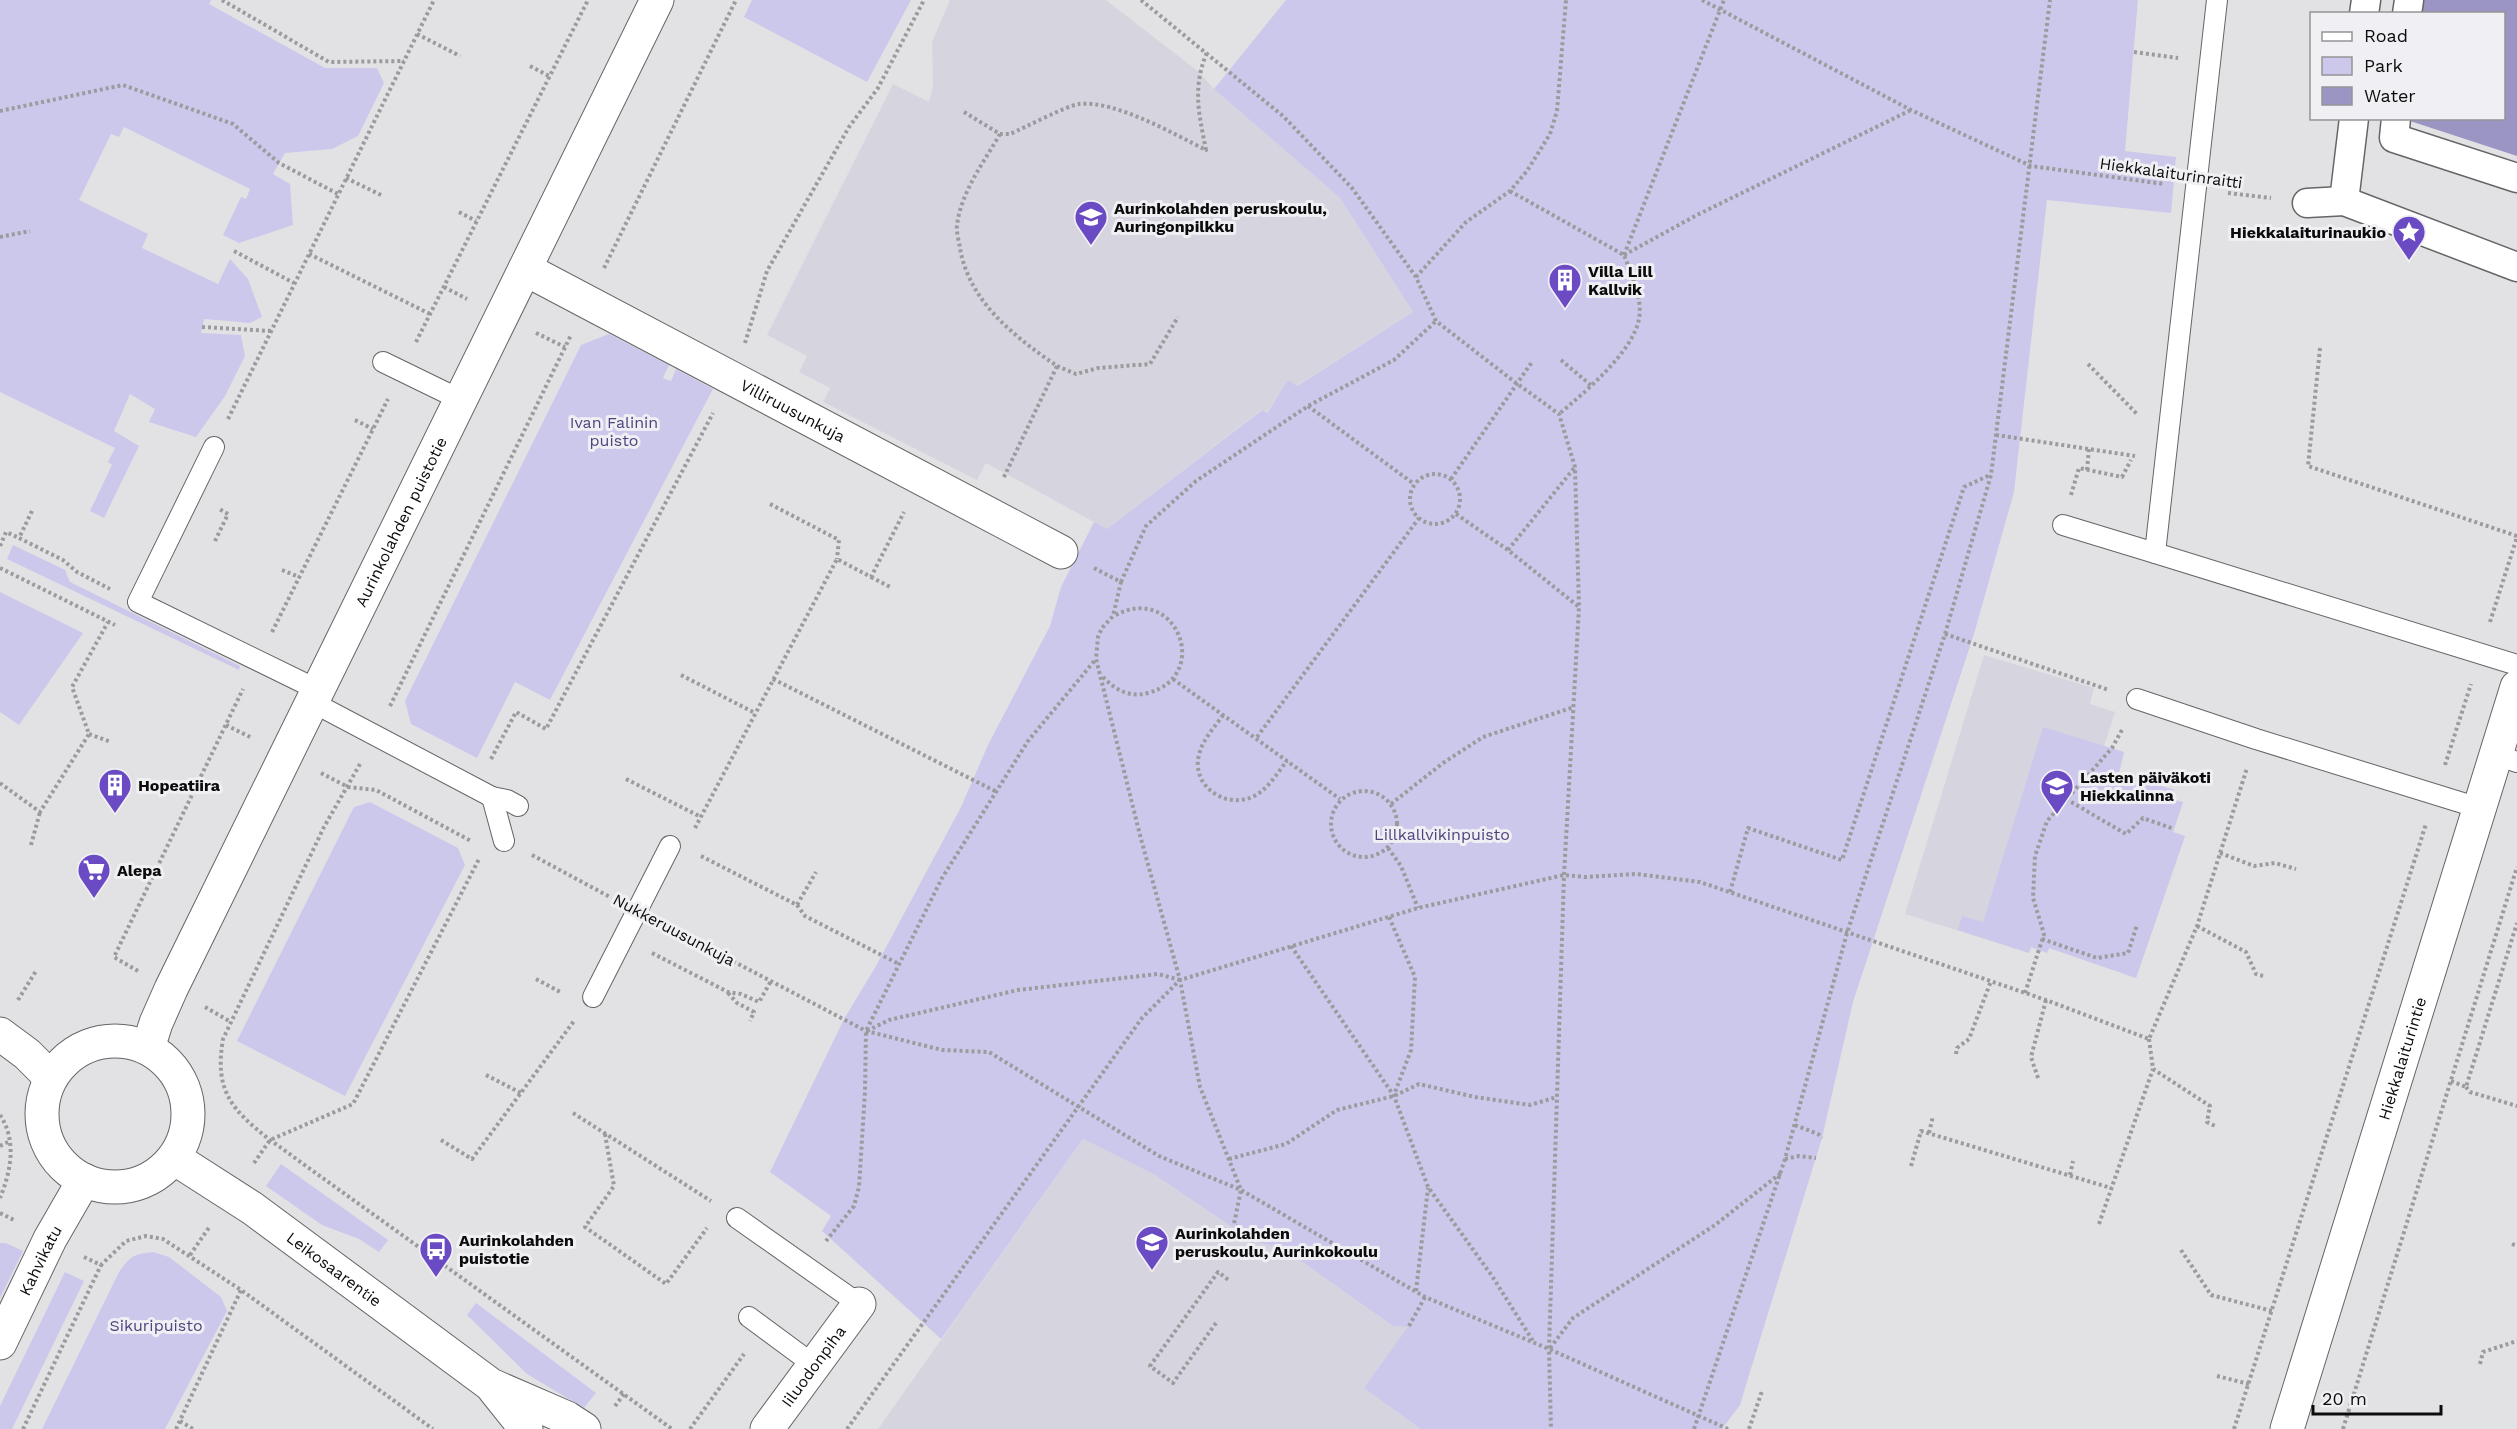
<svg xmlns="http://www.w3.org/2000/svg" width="2517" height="1429" font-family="'Work Sans',sans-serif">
<rect width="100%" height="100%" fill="#e2e2e5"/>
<!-- built -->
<g fill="#d6d5df">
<polygon points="950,0 1106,0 1199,72 1214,89 1340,198 1413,312 1296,386 1288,381 1266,413 1261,410 1107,529 986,463 977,480 823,402 830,388 799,372 807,356 767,335 893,84 929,102 933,86 932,42"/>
<polygon points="1984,655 2094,688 2090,704 2115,712 2104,746 2124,752 2119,772 2174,790 2171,799 2183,802 2173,832 2185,836 2136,978 2049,948 2047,953 2031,947 2029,953 1905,914"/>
<polygon points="1083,1139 1155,1175 1254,1242 1281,1247 1393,1326 1409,1326 1499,1429 878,1429"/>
</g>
<!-- green -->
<g fill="#ccc8ec">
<polygon points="0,0 211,0 209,4 325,68 377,68 384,83 358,136 332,149 285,153 273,174 290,184 293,225 239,243 223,235 241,197 246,199 250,189 124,127 119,137 111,134 79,200 148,234 142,248 218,284 230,259 248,279 262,317 250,323 204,319 201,333 241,335 245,356 225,396 196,437 149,422 155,409 130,394 114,431 139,446 104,518 90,511 112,465 108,462 115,448 0,392"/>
<polygon points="752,0 911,0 867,82 744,17"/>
<polygon points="1286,0 2138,0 2125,151 2176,157 2171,213 2047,200 2014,492 1974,634 1853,1002 1822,1138 1746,1385 1740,1405 1722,1429 1421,1429 1364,1388 1408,1327 1393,1326 1281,1247 1254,1242 1155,1175 1083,1139 941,1339 822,1231 831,1216 770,1172 844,1019 876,966 961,807 988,745 1050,626 1061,587 1094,522 1107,529 1262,410 1267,413 1288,380 1297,386 1413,312 1340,198 1214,89"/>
<polygon points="609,334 669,365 663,378 671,381 676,369 713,389 550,700 515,682 477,758 411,724 405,701 581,345"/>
<polygon points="13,545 65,570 70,582 240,666 239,670 7,559"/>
<polygon points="0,592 83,633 19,725 0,712"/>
<polygon points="2043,727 2124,752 2119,773 2174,790 2171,799 2183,802 2173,832 2185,836 2136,978 2049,948 2047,953 2031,947 2029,953 1958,930 1962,916 1983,922"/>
<polygon points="370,802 458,848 465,865 345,1096 237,1041 354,807"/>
<polygon points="281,1164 388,1240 379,1252 359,1239 322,1225 266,1186"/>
<polygon points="0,1243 6,1243 23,1251 0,1298"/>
<path d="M153 1252 169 1257 221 1297 227 1311 165 1429H42L119 1272C130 1256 134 1254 153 1252Z"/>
<polygon points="65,1272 84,1281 12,1429 0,1429 0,1406"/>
<polygon points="476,1303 596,1393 584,1408 527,1374 467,1315"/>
</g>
<!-- water -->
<polygon fill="#9b95c4" points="2417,0 2517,0 2517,156 2404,119 2504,118 2504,14 2416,13"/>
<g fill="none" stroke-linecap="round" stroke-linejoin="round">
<defs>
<g id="service">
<polyline points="2217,0 2155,553 2517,665"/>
<polyline points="383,362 461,400"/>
<polyline points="214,447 138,602 318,690"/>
<polyline points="2063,525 2155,553"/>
<polyline points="2137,699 2256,739 2479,808"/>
<polyline points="312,702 492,797 507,800 518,806"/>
<polyline points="2496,755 2517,762"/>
<polyline points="492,797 504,841"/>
<polyline points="593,997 670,846"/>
<polyline points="737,1218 859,1304"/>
<polyline points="749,1317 814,1365"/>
</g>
<g id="pedestrian">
<polyline points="2364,14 2366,0"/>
<polyline points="2407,14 2409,0"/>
<polyline points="2354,118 2344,201 2517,267"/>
<polyline points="2396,118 2394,138 2517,178"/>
<polyline points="2307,203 2344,201"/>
</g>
<g id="minor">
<path id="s1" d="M525 269 1061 552"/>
<path id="s2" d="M148 1048 156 1023 171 989 657 0"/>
<path id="s3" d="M0 1343 50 1239 84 1180"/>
<path id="s4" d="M767 1429 859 1304"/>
<path id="s5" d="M2287 1429 2517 687"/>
</g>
<g id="tertiary">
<polyline points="0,1034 27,1054 51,1078"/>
<circle cx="115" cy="1114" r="73"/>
<path id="s6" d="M174 1158 252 1208 491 1385 567 1418 584 1429"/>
<polyline points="494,1389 526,1429"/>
</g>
</defs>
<!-- service casing -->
<use href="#service" stroke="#656567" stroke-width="22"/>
<!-- pedestrian casing -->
<use href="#pedestrian" stroke="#656567" stroke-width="31"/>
<!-- minor casing -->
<use href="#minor" stroke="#656567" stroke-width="35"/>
<!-- tertiary casing -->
<use href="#tertiary" stroke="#656567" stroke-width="35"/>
<!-- path -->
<g stroke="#9b9b9d" stroke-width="4" stroke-dasharray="3 3" stroke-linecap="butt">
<polyline points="222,0 329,62 404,61"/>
<polyline points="1141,0 1283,116 1352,188 1416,277 1436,321 1516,383 1559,414 1575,467 1579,607 1564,875 1549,1349 1551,1429"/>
<polyline points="1702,0 1911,110 2031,166 2164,184"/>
<polyline points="417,34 460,56"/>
<polyline points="2134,52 2178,58"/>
<polyline points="530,66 549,76"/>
<polyline points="0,111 123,85 233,124 279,163 338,194"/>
<path d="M964 112 1000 134H1010C1026 127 1066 106 1079 104 1115 100 1174 134 1206 150 1199 114 1192 88 1207 52"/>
<path d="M1000 134C984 162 961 192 957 225 956 232 959 241 960 248 969 302 1015 337 1057 366L1003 479"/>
<polyline points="346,178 381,195"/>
<path d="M1510 191 1624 255C1631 274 1643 298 1639 319 1633 352 1584 393 1559 414"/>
<polyline points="2228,193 2271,198"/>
<polyline points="459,212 476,221"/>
<polyline points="0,237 30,231"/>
<polyline points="234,251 294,283"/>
<polyline points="309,254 430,314"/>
<polyline points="1624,255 1697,215 1911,110"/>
<polyline points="1624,255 1724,0"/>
<polyline points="604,268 736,0"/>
<polyline points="1416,277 1466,222 1510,191 1527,171 1550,134 1557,111 1566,0"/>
<polyline points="444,287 467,299"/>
<polyline points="202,327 271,331"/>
<polyline points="536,333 565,347"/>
<polyline points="416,342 588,0"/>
<polyline points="745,343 767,271 849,127 878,88 924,0"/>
<polyline points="2320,348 2308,466 2517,536"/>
<polyline points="1561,360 1593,387"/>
<polyline points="2088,364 2137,414"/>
<polyline points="1057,366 1076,374 1098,368 1150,364 1178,317"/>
<polyline points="1308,406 1414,484"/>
<polyline points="228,419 434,0"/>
<polyline points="355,420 373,429"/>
<polyline points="1996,435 2135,456"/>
<polyline points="2087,470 2089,448"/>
<circle cx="1435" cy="499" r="25"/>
<polyline points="1451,479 1532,362"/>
<polyline points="2071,495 2079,468 2122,477 2131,460"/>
<polyline points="770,504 839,540 837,559"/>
<polyline points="32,511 19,538 63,560 77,572 110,589"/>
<polyline points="1456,514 1508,550 1579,607"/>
<polyline points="215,541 228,514 219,509"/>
<polyline points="0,546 6,532 19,538"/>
<polyline points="1508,550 1575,467"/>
<polyline points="0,568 115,625"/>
<polyline points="1094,568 1121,582 1113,616 1102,628 1098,637 1096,659 1141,839 1180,980 1200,1087 1241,1190 1234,1224 1254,1242"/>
<polyline points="282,570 299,577"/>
<polyline points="871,577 892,588"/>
<polyline points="1121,582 1146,526 1196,481 1308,406 1394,360 1436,321"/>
<polyline points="2490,622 2517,537"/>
<polyline points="272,632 388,399"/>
<polyline points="1945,634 2109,690"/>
<polyline points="681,675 755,713"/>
<path d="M1103 677C1115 690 1130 698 1148 693 1213 676 1176 581 1114 616"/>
<polyline points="773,679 997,792"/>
<polyline points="1173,679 1340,799"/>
<polyline points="390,706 571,335"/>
<path d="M1223 715C1215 727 1202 740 1199 755 1191 785 1224 809 1252 797 1267 791 1277 773 1287 761"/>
<polyline points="226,725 252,738"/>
<polyline points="89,734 111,742"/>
<polyline points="1257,737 1419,518"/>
<polyline points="491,759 516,712 546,729 713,413"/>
<path d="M360 764 324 827 223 1039C214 1091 232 1110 270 1140L672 1429"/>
<polyline points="2445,765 2471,684"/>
<polyline points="321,773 348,787 376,790 471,841"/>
<polyline points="626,779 701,817"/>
<polyline points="0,783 40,812 89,734 72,687 108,622"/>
<circle cx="1364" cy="824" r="33"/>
<polyline points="2066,799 2126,834 2143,818 2174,829"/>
<polyline points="1391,804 1443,763 1483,737 1574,707"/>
<polyline points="695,828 837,559 871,577 904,512"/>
<polyline points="31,845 40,812"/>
<polyline points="1388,848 1401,866 1418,908"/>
<polyline points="2220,853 2254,866 2275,863 2296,869"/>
<polyline points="532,855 610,897"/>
<polyline points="701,856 797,905 816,872"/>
<polyline points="1730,892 1748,828 1842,860 1964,487 1990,475"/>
<polyline points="797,905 805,916 899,964"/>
<polyline points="1389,917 1415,977 1411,1050 1394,1095"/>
<polyline points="664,925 866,1031 942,1050 989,1052 1159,1156 1241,1190 1425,1297 1549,1349 1728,1429"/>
<polyline points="2197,926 2246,952 2256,974 2263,976"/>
<polyline points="2042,939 2097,958 2128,953 2137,925"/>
<polyline points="1291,946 1394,1096 1428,1187 1492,1276 1533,1341"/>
<polyline points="652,953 728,992 741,994 759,1002 771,981"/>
<polyline points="138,971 114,957 243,689"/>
<polyline points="536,979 562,993"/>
<polyline points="728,993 737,1003 754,1012 750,1021"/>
<polyline points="2025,993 2044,934 2033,898 2035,856 2047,821 2112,748 2123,728"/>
<polyline points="18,1000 36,971"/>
<polyline points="205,1007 231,1022"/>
<polyline points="867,1031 889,1020 1018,990 1158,974 1180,980"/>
<polyline points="2149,1039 2153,1069 2210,1106 2207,1122 2215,1126"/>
<polyline points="1956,1054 1957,1048 1969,1039 1991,981"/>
<polyline points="486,1075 521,1093"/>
<polyline points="2038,1078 2031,1057 2046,1000"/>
<polyline points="2451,1081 2466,1087 2517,923"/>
<polyline points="2466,1087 2470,1092 2517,1106"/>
<polyline points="573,1113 711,1201"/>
<path d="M0 1115C17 1141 11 1171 0 1198"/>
<polyline points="1795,1125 1818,1134 1822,1138"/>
<polyline points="1929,1133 1933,1116"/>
<polyline points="605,1134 614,1186 585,1227 666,1284 707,1228"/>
<polyline points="441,1140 472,1159 574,1021"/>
<polyline points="0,1146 10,1141"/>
<polyline points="1229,1159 1286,1144 1337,1110 1394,1096 1419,1084 1475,1097 1530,1105 1557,1097"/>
<polyline points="1785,1159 1799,1156 1816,1158"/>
<polyline points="254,1163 270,1140 353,1104 479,859"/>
<polyline points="1911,1166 1921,1131 2111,1188"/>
<polyline points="2070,1175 2073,1161"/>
<polyline points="0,1213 16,1221"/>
<polyline points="2099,1224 2153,1069"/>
<polyline points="826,1241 854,1206 859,1187 865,1091 866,1031 942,878 1028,741 1096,659"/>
<polyline points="2512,1244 2517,1246"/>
<polyline points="2181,1250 2211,1295 2272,1311"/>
<polyline points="190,1255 210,1226"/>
<polyline points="84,1257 101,1265 126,1241 146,1236 163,1239 241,1290 433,1429"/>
<polyline points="1416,1291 1428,1188"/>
<polyline points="1216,1323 1173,1383 1150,1366 1218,1272 1230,1281"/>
<polyline points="1409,1326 1425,1297"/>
<polyline points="1550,1348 1573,1318 1715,1225 1781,1173"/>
<polyline points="2480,1364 2483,1352 2517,1341"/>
<polyline points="2217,1376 2249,1384"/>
<polyline points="615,1406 624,1394"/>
<polyline points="180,1421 193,1429"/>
<polyline points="23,1429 101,1265"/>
<polyline points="176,1429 241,1290"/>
<polyline points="690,1429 744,1354"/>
<polyline points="847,1429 1142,1018 1180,980 1418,908 1564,875 1585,877 1636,874 1700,882 2046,1000 2149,1039 2197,926 2247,768"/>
<polyline points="1694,1429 1785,1159 1847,933 1945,634 1991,475 2050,0"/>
<polyline points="1749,1429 1762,1391"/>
<polyline points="2234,1429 2426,824"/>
<polyline points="2343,1429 2517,867"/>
</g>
<!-- service -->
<use href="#service" stroke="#fff" stroke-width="20"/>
<!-- pedestrian -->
<use href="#pedestrian" stroke="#fff" stroke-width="28"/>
<!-- minor -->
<use href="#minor" stroke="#fff" stroke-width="33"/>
<!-- tertiary -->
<use href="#tertiary" stroke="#fff" stroke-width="33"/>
</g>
<!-- icons -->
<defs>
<symbol id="school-pin" viewBox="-11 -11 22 30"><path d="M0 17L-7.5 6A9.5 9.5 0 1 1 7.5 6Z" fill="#6a4bc4" stroke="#f0eff3"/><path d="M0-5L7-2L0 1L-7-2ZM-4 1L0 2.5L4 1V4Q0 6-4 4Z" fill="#fff"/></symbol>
<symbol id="sight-pin" viewBox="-11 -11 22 30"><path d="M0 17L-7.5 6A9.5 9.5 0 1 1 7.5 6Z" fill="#6a4bc4" stroke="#f0eff3"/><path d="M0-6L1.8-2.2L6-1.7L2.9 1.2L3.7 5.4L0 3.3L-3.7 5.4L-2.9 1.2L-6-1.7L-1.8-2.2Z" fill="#fff"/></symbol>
<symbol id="building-pin" viewBox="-11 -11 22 30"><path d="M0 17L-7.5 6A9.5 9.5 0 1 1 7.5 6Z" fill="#6a4bc4" stroke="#f0eff3"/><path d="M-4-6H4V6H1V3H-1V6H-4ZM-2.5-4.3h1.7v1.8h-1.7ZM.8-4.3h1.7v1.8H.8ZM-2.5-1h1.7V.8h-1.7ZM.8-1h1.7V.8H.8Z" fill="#fff"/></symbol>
<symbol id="supermarket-pin" viewBox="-11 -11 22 30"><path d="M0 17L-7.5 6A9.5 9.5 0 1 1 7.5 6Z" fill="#6a4bc4" stroke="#f0eff3"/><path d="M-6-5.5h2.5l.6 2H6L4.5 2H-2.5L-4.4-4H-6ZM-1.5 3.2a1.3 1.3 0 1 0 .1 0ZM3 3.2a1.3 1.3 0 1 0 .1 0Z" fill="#fff"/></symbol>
<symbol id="bus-pin" viewBox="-11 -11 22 30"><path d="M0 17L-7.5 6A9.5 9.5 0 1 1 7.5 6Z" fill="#6a4bc4" stroke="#f0eff3"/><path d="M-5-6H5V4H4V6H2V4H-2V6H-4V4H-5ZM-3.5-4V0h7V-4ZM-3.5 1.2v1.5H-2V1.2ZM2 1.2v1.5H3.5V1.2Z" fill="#fff"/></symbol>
</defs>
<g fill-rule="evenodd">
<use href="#school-pin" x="1072" y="198" width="38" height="52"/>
<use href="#sight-pin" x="2390" y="213" width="38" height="52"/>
<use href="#building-pin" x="1546" y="261" width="38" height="52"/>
<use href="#building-pin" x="96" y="766" width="38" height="52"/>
<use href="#school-pin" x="2038" y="767" width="38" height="52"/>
<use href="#supermarket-pin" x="75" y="851" width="38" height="52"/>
<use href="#school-pin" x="1133" y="1223" width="38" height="52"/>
<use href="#bus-pin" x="417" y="1230" width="38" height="52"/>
</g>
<g text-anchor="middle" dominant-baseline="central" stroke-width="6" stroke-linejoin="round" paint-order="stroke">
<!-- street labels -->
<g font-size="16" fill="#0c0b0c" stroke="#f0eff3">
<text transform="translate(2171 173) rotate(8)">Hiekkalaiturinraitti</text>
<text stroke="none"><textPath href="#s1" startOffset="303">Villiruusunkuja</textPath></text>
<text stroke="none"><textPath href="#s2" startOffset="584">Aurinkolahden puistotie</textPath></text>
<text transform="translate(674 930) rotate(28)">Nukkeruusunkuja</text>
<text stroke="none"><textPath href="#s5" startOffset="388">Hiekkalaiturintie</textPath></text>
<text stroke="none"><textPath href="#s3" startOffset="92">Kahvikatu</textPath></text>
<text stroke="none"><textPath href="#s6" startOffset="195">Leikosaarentie</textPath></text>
<text stroke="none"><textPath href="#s4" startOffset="78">Iiluodonpiha</textPath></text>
</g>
<!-- poi labels -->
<g font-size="16" font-weight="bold" fill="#0c0b0c" stroke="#f0eff3" text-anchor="start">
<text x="1114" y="208">Aurinkolahden peruskoulu,<tspan x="1114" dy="18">Auringonpilkku</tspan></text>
<text x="2386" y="232" text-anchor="end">Hiekkalaiturinaukio</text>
<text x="1588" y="271">Villa Lill<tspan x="1588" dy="18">Kallvik</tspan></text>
<text x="2080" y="777">Lasten päiväkoti<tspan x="2080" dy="18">Hiekkalinna</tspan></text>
<text x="138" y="785">Hopeatiira</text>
<text x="117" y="870">Alepa</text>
<text x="1175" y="1233">Aurinkolahden<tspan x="1175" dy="18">peruskoulu, Aurinkokoulu</tspan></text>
<text x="459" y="1240">Aurinkolahden<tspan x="459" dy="18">puistotie</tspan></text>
</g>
<!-- park labels -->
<g font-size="16" fill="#4e437f" stroke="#f0eff3">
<text x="614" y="422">Ivan Falinin<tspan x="614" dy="18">puisto</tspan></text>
<text x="1442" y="834">Lillkallvikinpuisto</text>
<text x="156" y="1325">Sikuripuisto</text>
</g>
</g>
<!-- legend -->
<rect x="2310" y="12" width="195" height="108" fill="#f0eff3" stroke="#959497" stroke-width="1.5"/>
<rect x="2322" y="32" width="30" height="9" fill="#ffffff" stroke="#959497" stroke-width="1.5"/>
<text x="2364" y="42" font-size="18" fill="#0c0b0c">Road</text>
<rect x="2322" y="57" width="30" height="18" fill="#ccc8ec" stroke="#959497" stroke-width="1.5"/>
<text x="2364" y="72" font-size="18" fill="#0c0b0c">Park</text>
<rect x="2322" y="87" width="30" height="18" fill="#9b95c4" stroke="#959497" stroke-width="1.5"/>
<text x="2364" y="102" font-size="18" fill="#0c0b0c">Water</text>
<!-- scale -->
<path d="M2313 1405v9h128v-9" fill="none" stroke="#0c0b0c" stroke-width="3"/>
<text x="2322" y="1405" font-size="18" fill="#0c0b0c" stroke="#f0eff3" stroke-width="4.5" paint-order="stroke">20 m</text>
</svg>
